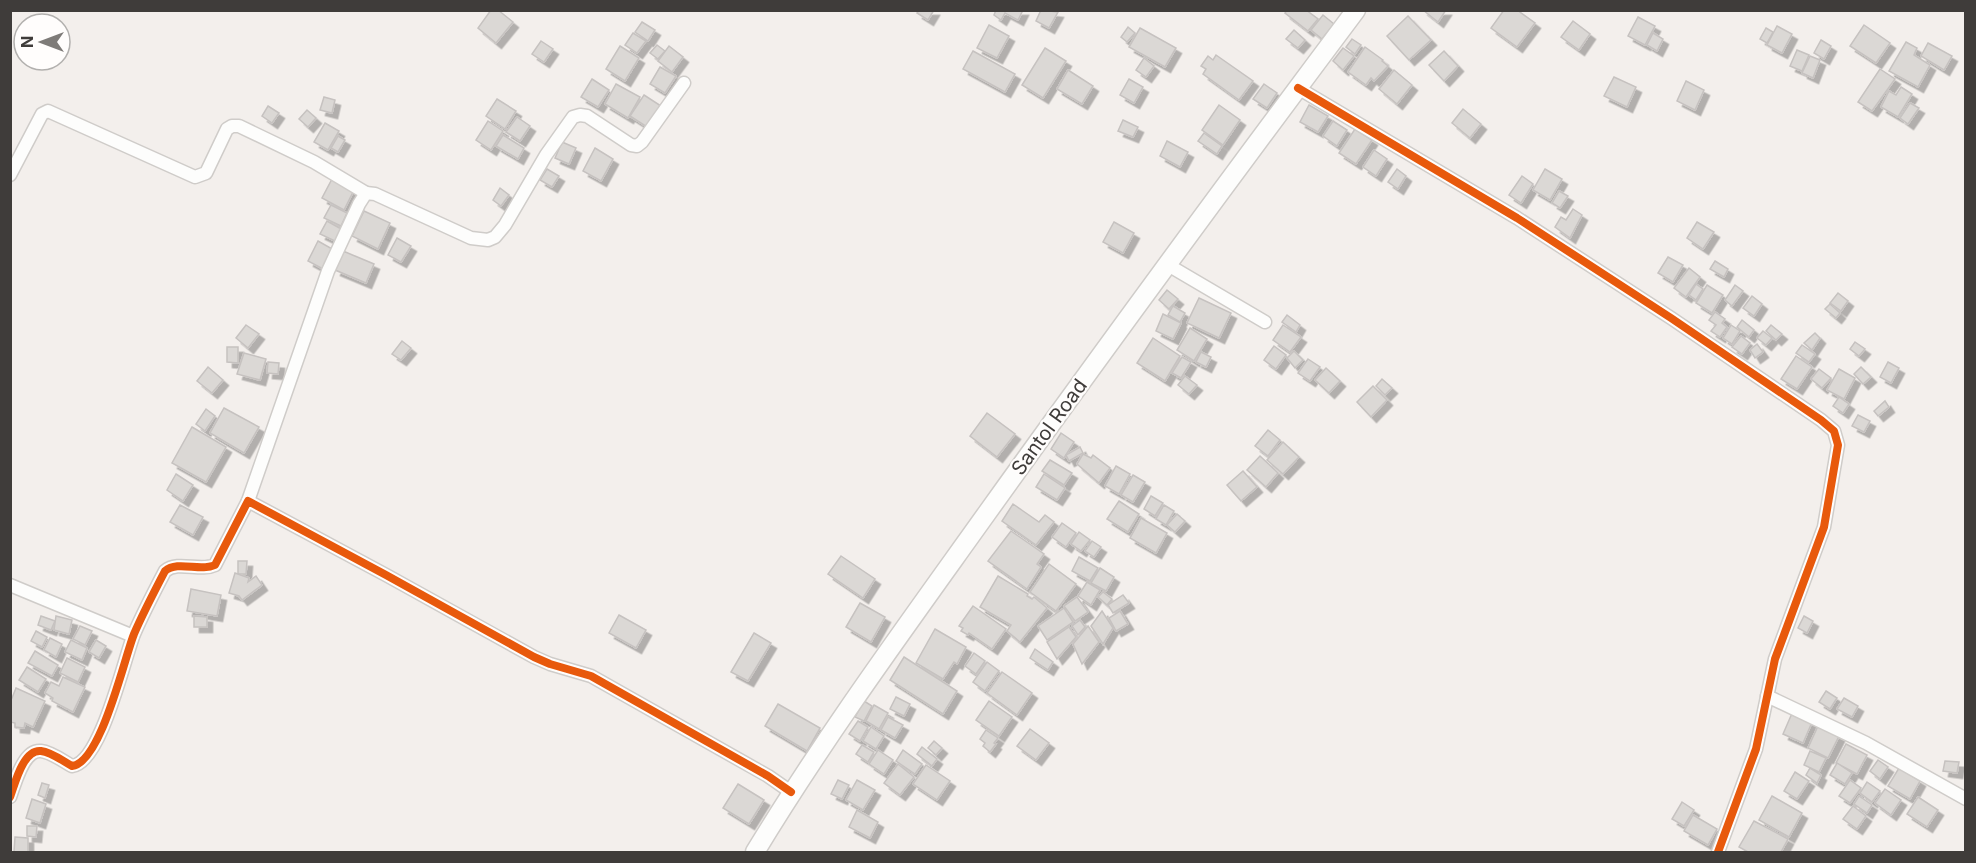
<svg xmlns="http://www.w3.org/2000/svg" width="1976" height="863" font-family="Inter,sans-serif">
<defs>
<filter id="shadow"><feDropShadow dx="5.5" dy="5.5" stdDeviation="0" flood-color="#0004"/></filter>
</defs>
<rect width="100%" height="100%" fill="#f3efec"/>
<!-- building -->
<g fill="#dbd8d5" stroke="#c6c2c0" stroke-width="1.5" filter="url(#shadow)">
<polygon points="491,10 498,10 513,22 496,43 478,28"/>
<polygon points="919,10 934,10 928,20 917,13"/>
<polygon points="996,10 1023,10 1018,20 1005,13 1001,20 994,15"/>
<polygon points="1041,10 1058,12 1049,28 1036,21"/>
<polygon points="1287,10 1306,10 1318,19 1308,31 1285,13"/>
<polygon points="1423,10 1446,10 1438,22"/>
<polygon points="1504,10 1517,10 1535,23 1517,47 1491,28"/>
<polygon points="1323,15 1334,24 1322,39 1311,30"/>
<polygon points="1408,16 1431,40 1409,60 1387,36"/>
<polygon points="1638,17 1655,26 1645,45 1628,36"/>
<polygon points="1573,21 1590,34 1579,50 1561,37"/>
<polygon points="642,22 655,30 648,41 635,32"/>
<polygon points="989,25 1009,36 997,58 977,48"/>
<polygon points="1864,25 1890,43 1876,63 1850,46"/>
<polygon points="1777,26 1792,34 1782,53 1767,45"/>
<polygon points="1128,27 1135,33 1127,42 1121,37"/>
<polygon points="1140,28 1176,48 1165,67 1129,47"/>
<polygon points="1766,28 1773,32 1767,43 1760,39"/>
<polygon points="1294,30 1305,40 1298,48 1286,39"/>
<polygon points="633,33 646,41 637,53 625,45"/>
<polygon points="1653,33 1663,39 1657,51 1647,45"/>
<polygon points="1352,39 1361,45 1355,54 1346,47"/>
<polygon points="1821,40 1831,46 1824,59 1814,53"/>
<polygon points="541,41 553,49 544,62 532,54"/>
<polygon points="1906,42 1917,48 1914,55 1930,65 1918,87 1889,71"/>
<polygon points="1928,43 1952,56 1944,70 1921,56"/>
<polygon points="657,45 665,51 658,59 650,53"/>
<polygon points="620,46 639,58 625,81 606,69"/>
<polygon points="669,46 683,57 672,72 658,61"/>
<polygon points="1365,47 1383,60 1382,61 1388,66 1374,81 1371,78 1366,85 1348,72"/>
<polygon points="1045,48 1066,61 1043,98 1022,85"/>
<polygon points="1343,48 1354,56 1343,70 1333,61"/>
<polygon points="1797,50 1809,55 1802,71 1790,66"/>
<polygon points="973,51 1015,74 1005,92 963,69"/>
<polygon points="1444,51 1458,66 1444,81 1429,65"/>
<polygon points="1216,55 1253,81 1239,100 1203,74 1206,69 1201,66 1208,56 1213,60"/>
<polygon points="1810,56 1820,60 1813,78 1802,73"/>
<polygon points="1144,58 1154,66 1146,77 1136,70"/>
<polygon points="660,67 676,76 665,93 650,84"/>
<polygon points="1880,69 1895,79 1872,111 1858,102"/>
<polygon points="1068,70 1093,86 1082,104 1057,89"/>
<polygon points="1394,70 1412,85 1397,104 1379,89"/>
<polygon points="1614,77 1636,87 1627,107 1604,96"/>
<polygon points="592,79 609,90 598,107 581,97"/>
<polygon points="1129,79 1143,87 1134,103 1120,95"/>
<polygon points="1686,81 1704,90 1695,110 1677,101"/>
<polygon points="616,84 640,97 628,118 605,104"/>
<polygon points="1264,84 1277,93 1267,108 1253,99"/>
<polygon points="1901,87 1912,94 1898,117 1881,107 1889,91 1896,95"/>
<polygon points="644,95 661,106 647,127 630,116"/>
<polygon points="324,97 335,100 332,113 320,110"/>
<polygon points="497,99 516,111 505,129 486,116"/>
<polygon points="1910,103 1919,108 1908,124 1900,118"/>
<polygon points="1219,105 1240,120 1223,145 1202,130"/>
<polygon points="1309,105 1328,116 1318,132 1300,122"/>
<polygon points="268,106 279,113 272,123 262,116"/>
<polygon points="1463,109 1481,124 1470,138 1452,123"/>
<polygon points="307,110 316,118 308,127 299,119"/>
<polygon points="517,117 530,126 520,141 506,132"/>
<polygon points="1123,120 1138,127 1133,137 1118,131"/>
<polygon points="488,121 503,131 491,150 476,140"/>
<polygon points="1333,121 1347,130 1337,146 1323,136"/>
<polygon points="325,123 339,131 328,150 314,142"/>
<polygon points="1355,129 1372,140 1356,164 1339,153"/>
<polygon points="1204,133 1222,146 1217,154 1198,141"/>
<polygon points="503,135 524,148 518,159 496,146"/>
<polygon points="338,136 345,140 338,152 331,148"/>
<polygon points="1167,141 1188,152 1180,167 1160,156"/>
<polygon points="562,142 576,148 569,164 555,158"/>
<polygon points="595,148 613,159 601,181 583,171"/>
<polygon points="1374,150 1387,159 1376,176 1363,167"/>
<polygon points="547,169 559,176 552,187 540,180"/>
<polygon points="1397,169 1406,176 1398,189 1388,182"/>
<polygon points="1545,169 1562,179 1550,200 1533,190"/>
<polygon points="1522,176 1533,184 1521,203 1509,195"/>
<polygon points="332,179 354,190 344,210 322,198"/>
<polygon points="500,188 509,195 501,206 493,200"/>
<polygon points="1559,191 1568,196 1560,208 1552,203"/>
<polygon points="331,205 347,213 341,226 324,218"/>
<polygon points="1573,209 1582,215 1570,238 1555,227 1561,217 1566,220"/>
<polygon points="364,211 390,223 378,249 352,236"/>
<polygon points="327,221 343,230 337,242 320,234"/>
<polygon points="1114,222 1134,233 1123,253 1103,242"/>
<polygon points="1697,222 1714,232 1703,249 1687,238"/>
<polygon points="397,238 411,246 401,262 388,255"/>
<polygon points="318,241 334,250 323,269 308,261"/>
<polygon points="343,251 374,264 366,283 335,270"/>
<polygon points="1668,257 1683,265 1673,282 1658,273"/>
<polygon points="1715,261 1728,269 1724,277 1710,269"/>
<polygon points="1689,268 1700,277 1686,297 1674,288"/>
<polygon points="1696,284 1703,289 1696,300 1689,295"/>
<polygon points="1707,285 1723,295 1712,313 1696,303"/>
<polygon points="1735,285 1743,291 1732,306 1725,300"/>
<polygon points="1167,290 1178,299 1169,309 1159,300"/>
<polygon points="1838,293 1848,301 1841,311 1830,303"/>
<polygon points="1752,296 1762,304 1754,316 1743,308"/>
<polygon points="1199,298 1231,313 1219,338 1187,323"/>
<polygon points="1830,304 1840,313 1836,318 1825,309"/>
<polygon points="1173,306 1185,313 1180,322 1168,315"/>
<polygon points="1715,312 1725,319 1722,323 1727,327 1720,337 1711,331 1716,325 1709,320"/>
<polygon points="1163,314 1181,323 1173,339 1156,331"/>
<polygon points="1287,315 1300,325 1296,332 1282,322"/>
<polygon points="1742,320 1754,330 1749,337 1737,327"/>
<polygon points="246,325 259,334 248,348 236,338"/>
<polygon points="1283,325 1301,337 1290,352 1273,340"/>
<polygon points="1731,325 1740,331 1732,344 1723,338"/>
<polygon points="1771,325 1782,334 1776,340 1766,331"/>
<polygon points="1190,328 1207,339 1194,361 1177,350"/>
<polygon points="1763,331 1772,338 1766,345 1757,338"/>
<polygon points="1815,333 1820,338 1812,350 1804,343"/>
<polygon points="1741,336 1750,343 1742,354 1732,347"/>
<polygon points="1153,338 1180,356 1165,381 1137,363"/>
<polygon points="402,341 411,348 401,360 392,354"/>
<polygon points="1855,342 1865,349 1859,356 1850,349"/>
<polygon points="1757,344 1763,352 1755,358 1750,350"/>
<polygon points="1802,345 1815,354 1809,362 1796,353"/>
<polygon points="1274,346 1286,355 1276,369 1264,360"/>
<polygon points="227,347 238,347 238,363 227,362"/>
<polygon points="1294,351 1303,360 1295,368 1287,358"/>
<polygon points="1201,352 1211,357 1206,367 1196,362"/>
<polygon points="244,353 266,359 260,380 237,374"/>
<polygon points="1796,356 1812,367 1797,389 1781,379"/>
<polygon points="1182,357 1191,362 1181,378 1172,373"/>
<polygon points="1308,359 1320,367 1310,381 1298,373"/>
<polygon points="268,362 279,363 278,374 267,373"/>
<polygon points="1888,362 1899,368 1891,383 1880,377"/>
<polygon points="208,367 223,380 212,393 197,381"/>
<polygon points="1861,367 1871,377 1863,384 1854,374"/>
<polygon points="1326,368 1340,381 1329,393 1315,380"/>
<polygon points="1819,369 1831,378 1822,388 1811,379"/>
<polygon points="1839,369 1855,378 1844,399 1827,390"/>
<polygon points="1185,376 1197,385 1189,394 1178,385"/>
<polygon points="1382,379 1392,388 1385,395 1376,386"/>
<polygon points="1373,386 1387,400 1371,417 1357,402"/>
<polygon points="1839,397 1849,404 1843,413 1833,406"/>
<polygon points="1885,401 1889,407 1878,416 1874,411"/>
<polygon points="224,408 259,427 244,453 210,433"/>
<polygon points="206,409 215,416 205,431 196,424"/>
<polygon points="987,413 1015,434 997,457 970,436"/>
<polygon points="1858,415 1870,421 1864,432 1852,426"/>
<polygon points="192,427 226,447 206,482 172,463"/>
<polygon points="1268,430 1280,440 1268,456 1255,446"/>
<polygon points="1061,433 1074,442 1064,458 1051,449"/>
<polygon points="1283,442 1299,457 1283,474 1267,460"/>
<polygon points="1080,447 1083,453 1069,461 1066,455"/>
<polygon points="1083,454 1091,458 1093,455 1110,468 1099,483 1077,464"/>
<polygon points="1260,456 1278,473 1266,487 1247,470"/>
<polygon points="1050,460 1072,473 1064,485 1042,471"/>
<polygon points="1116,466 1130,474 1119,494 1105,486"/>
<polygon points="1243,471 1257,487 1241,501 1227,485"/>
<polygon points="176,474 193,485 183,501 167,490"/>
<polygon points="1044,474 1065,488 1057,500 1036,487"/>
<polygon points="1133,475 1145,482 1133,502 1121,495"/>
<polygon points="1151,496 1163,503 1155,516 1144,509"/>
<polygon points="1119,501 1139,514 1128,532 1107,519"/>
<polygon points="1013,504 1039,522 1045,515 1054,522 1036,545 1002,521"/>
<polygon points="180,505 203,517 193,535 170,522"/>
<polygon points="1164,505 1174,511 1166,525 1156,519"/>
<polygon points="1177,514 1185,521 1175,532 1167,525"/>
<polygon points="1141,518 1167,533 1156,553 1130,538"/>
<polygon points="1062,523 1076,533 1066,547 1052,537"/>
<polygon points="1011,531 1044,554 1037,564 1041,567 1027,589 988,561"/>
<polygon points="1079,532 1090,540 1081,551 1071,544"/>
<polygon points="1092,541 1101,547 1094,557 1085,551"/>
<polygon points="841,556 875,579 863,598 828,574"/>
<polygon points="1079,557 1098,568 1090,581 1072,571"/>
<polygon points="238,561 247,561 246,574 238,574"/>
<polygon points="1049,564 1076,584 1056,611 1030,592"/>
<polygon points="1100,568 1114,577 1106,591 1091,583"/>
<polygon points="235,573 249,578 248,582 256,576 262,585 242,600 239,596 229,593"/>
<polygon points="998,576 1028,594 1027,596 1032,599 1034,597 1047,608 1020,642 1007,631 1011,625 980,607"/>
<polygon points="1087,582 1100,590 1091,605 1078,596"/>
<polygon points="191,589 221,595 217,616 187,611"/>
<polygon points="1103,592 1112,599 1107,605 1098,597"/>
<polygon points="1123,595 1129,603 1113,613 1108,605"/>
<polygon points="1077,597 1088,612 1075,621 1064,606"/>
<polygon points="860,603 885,617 871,642 846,627"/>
<polygon points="973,606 1006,629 992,649 969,633 968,635 961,631 963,628 959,626"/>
<polygon points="1064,608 1073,622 1047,640 1038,626"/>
<polygon points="1102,611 1113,628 1103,644 1091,626"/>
<polygon points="1120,611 1128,624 1116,631 1109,618"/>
<polygon points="619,615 646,630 636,648 609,633"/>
<polygon points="41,616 55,621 51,630 38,625"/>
<polygon points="56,616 72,620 69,634 54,630"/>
<polygon points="194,616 207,617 207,627 194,627"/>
<polygon points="1804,616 1813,621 1807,633 1798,628"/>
<polygon points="1080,620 1085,627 1078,635 1072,626"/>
<polygon points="80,626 92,631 85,645 73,639"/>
<polygon points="1088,626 1099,642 1082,664 1073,644"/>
<polygon points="1069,627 1076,637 1057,659 1047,642"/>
<polygon points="935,629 966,647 957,664 954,662 943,679 916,663"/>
<polygon points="36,631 47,637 42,647 31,641"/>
<polygon points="754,633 771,643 748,681 731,672"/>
<polygon points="50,638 62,644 56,657 44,650"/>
<polygon points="71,640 87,648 82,660 65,652"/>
<polygon points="96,640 106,646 99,658 89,652"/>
<polygon points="1035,649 1053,662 1048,670 1030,658"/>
<polygon points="35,651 58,665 52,676 28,663"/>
<polygon points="974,653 985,661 976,674 965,666"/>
<polygon points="904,657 957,691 943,714 890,680"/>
<polygon points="67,658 85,667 78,682 60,673"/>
<polygon points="987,662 999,671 985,691 973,682"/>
<polygon points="27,667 46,679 38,692 19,680"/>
<polygon points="1002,672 1032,693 1017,715 987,693"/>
<polygon points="63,677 85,687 73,712 52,701 53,698 45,693 51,682 59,686"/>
<polygon points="16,688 45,701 33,727 25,723 24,728 15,727 15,723 10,722 10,697 12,698"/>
<polygon points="1826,691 1837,698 1830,709 1819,702"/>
<polygon points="896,697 910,704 904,716 890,709"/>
<polygon points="1844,698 1858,706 1852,717 1837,709"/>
<polygon points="864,701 872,706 864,721 855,717"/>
<polygon points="989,701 1012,717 999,736 976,720"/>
<polygon points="778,704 820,728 807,751 765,726"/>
<polygon points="874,705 888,713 879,729 866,721"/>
<polygon points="1793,711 1813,720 1803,743 1783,734"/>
<polygon points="888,717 903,725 895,738 881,730"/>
<polygon points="858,721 868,727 860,741 849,734"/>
<polygon points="1818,726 1839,736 1828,758 1808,748"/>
<polygon points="871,727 884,736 876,749 863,741"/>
<polygon points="1030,729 1049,743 1036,760 1017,746"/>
<polygon points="986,730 998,738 994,743 996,744 990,752 983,746 985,743 980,739"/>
<polygon points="934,741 942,748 936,755 928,748"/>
<polygon points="1846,744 1867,755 1857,774 1836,763"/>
<polygon points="862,745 874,752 868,762 856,754"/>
<polygon points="922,747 937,759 932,766 917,754"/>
<polygon points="878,750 893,760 884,774 869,764"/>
<polygon points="903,750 922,764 915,774 896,761"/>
<polygon points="1810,751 1826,758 1819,772 1804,765"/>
<polygon points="1878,760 1888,767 1880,779 1870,771"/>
<polygon points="1945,761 1959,762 1957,773 1943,771"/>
<polygon points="1837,763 1852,773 1845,784 1830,775"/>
<polygon points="898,764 914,777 900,795 884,783"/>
<polygon points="926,765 950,781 937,800 913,784"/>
<polygon points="1810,768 1821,775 1817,783 1806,775"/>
<polygon points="1899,768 1920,781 1910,799 1888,786"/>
<polygon points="1795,772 1809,781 1797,799 1784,791"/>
<polygon points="838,780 849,785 842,799 831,794"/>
<polygon points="857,780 875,790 863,810 846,800"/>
<polygon points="1850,780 1861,788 1850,803 1839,796"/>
<polygon points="1867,782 1880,791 1872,802 1860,793"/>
<polygon points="42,783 49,785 45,798 38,795"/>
<polygon points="738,784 764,800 749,824 723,808"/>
<polygon points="1885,789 1901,800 1891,815 1875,803"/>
<polygon points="1772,796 1802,813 1789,837 1759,820"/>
<polygon points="1859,796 1872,805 1867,813 1854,804"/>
<polygon points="1918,797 1938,810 1927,827 1907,814"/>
<polygon points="32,799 46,804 40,823 26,818"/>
<polygon points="1682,802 1694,810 1684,826 1672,819"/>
<polygon points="1853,806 1866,816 1857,829 1843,819"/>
<polygon points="857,810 878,822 870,838 849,827"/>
<polygon points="1693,815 1717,829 1708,845 1684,831"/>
<polygon points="1754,821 1788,839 1781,852 1748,852 1739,847"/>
<polygon points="27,826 37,826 36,837 27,836"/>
<polygon points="15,837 28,838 28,852 14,852"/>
</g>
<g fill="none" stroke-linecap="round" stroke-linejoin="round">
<defs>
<g id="street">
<polyline points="1298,88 1517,218 1671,318 1821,420 1834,431 1838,445 1824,527 1775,659 1756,749 1718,852"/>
<polyline points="10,175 42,114 48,111 195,177 206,173 227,129 232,126 239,126 314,162 366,193"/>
<polyline points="1168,265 1265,322"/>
<polyline points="248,501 328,271 359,204 366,193 375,194 471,238 488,240 495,237 505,225 546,155 573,117 580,115 587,116 631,145 637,146 642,142 684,83"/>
<polyline points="10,585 133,636"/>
<polyline points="1767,696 1866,743 1966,799"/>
<path d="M10 797C15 784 23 749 41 751 51 752 63 761 72 766 101 763 124 659 134 634 143 613 154 592 165 571 178 560 200 572 215 565L248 501 386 575 534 657 550 664 591 676 768 776 791 792"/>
</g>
<path id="secondary" d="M755 852C826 735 907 625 987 513 1108 344 1231 177 1356 10"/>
</defs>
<!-- street casing -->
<use href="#street" stroke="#cfccc9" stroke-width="15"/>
<!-- secondary casing -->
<use href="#secondary" stroke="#cfccc9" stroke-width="21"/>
<!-- street -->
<use href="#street" stroke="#fdfdfc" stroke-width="12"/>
<!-- secondary -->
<use href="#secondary" stroke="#fdfdfc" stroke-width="18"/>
<defs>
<g id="cycleway">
<polyline points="1298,88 1517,218 1671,318 1821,420 1834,431 1838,445 1824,527 1775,659 1756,749 1718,852"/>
<path d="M10 797C15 784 23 749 41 751 51 752 63 761 72 766 101 763 124 659 134 634 143 613 154 592 165 571 178 560 200 572 215 565L248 501 386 575 534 657 550 664 591 676 768 776 791 792"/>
</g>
</defs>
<!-- cycleway casing -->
<use href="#cycleway" stroke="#fffdfc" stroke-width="11"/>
<!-- cycleway -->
<use href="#cycleway" stroke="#e8590c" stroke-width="8"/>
</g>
<g text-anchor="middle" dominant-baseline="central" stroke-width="4.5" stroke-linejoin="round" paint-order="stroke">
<!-- street labels -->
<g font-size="20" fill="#3f3c3a" stroke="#fffdfc">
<text transform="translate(1049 427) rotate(-54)">Santol Road</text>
</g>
</g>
<!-- border -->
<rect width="1976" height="863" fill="none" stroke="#3f3c3a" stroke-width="24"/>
<!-- north arrow -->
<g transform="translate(42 42) rotate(270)"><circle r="28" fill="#fffdfc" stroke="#b2b0ae" stroke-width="1.5"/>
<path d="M0-4.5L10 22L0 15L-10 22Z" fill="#7e7b78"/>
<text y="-9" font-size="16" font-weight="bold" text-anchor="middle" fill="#3f3c3a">N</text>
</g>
</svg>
